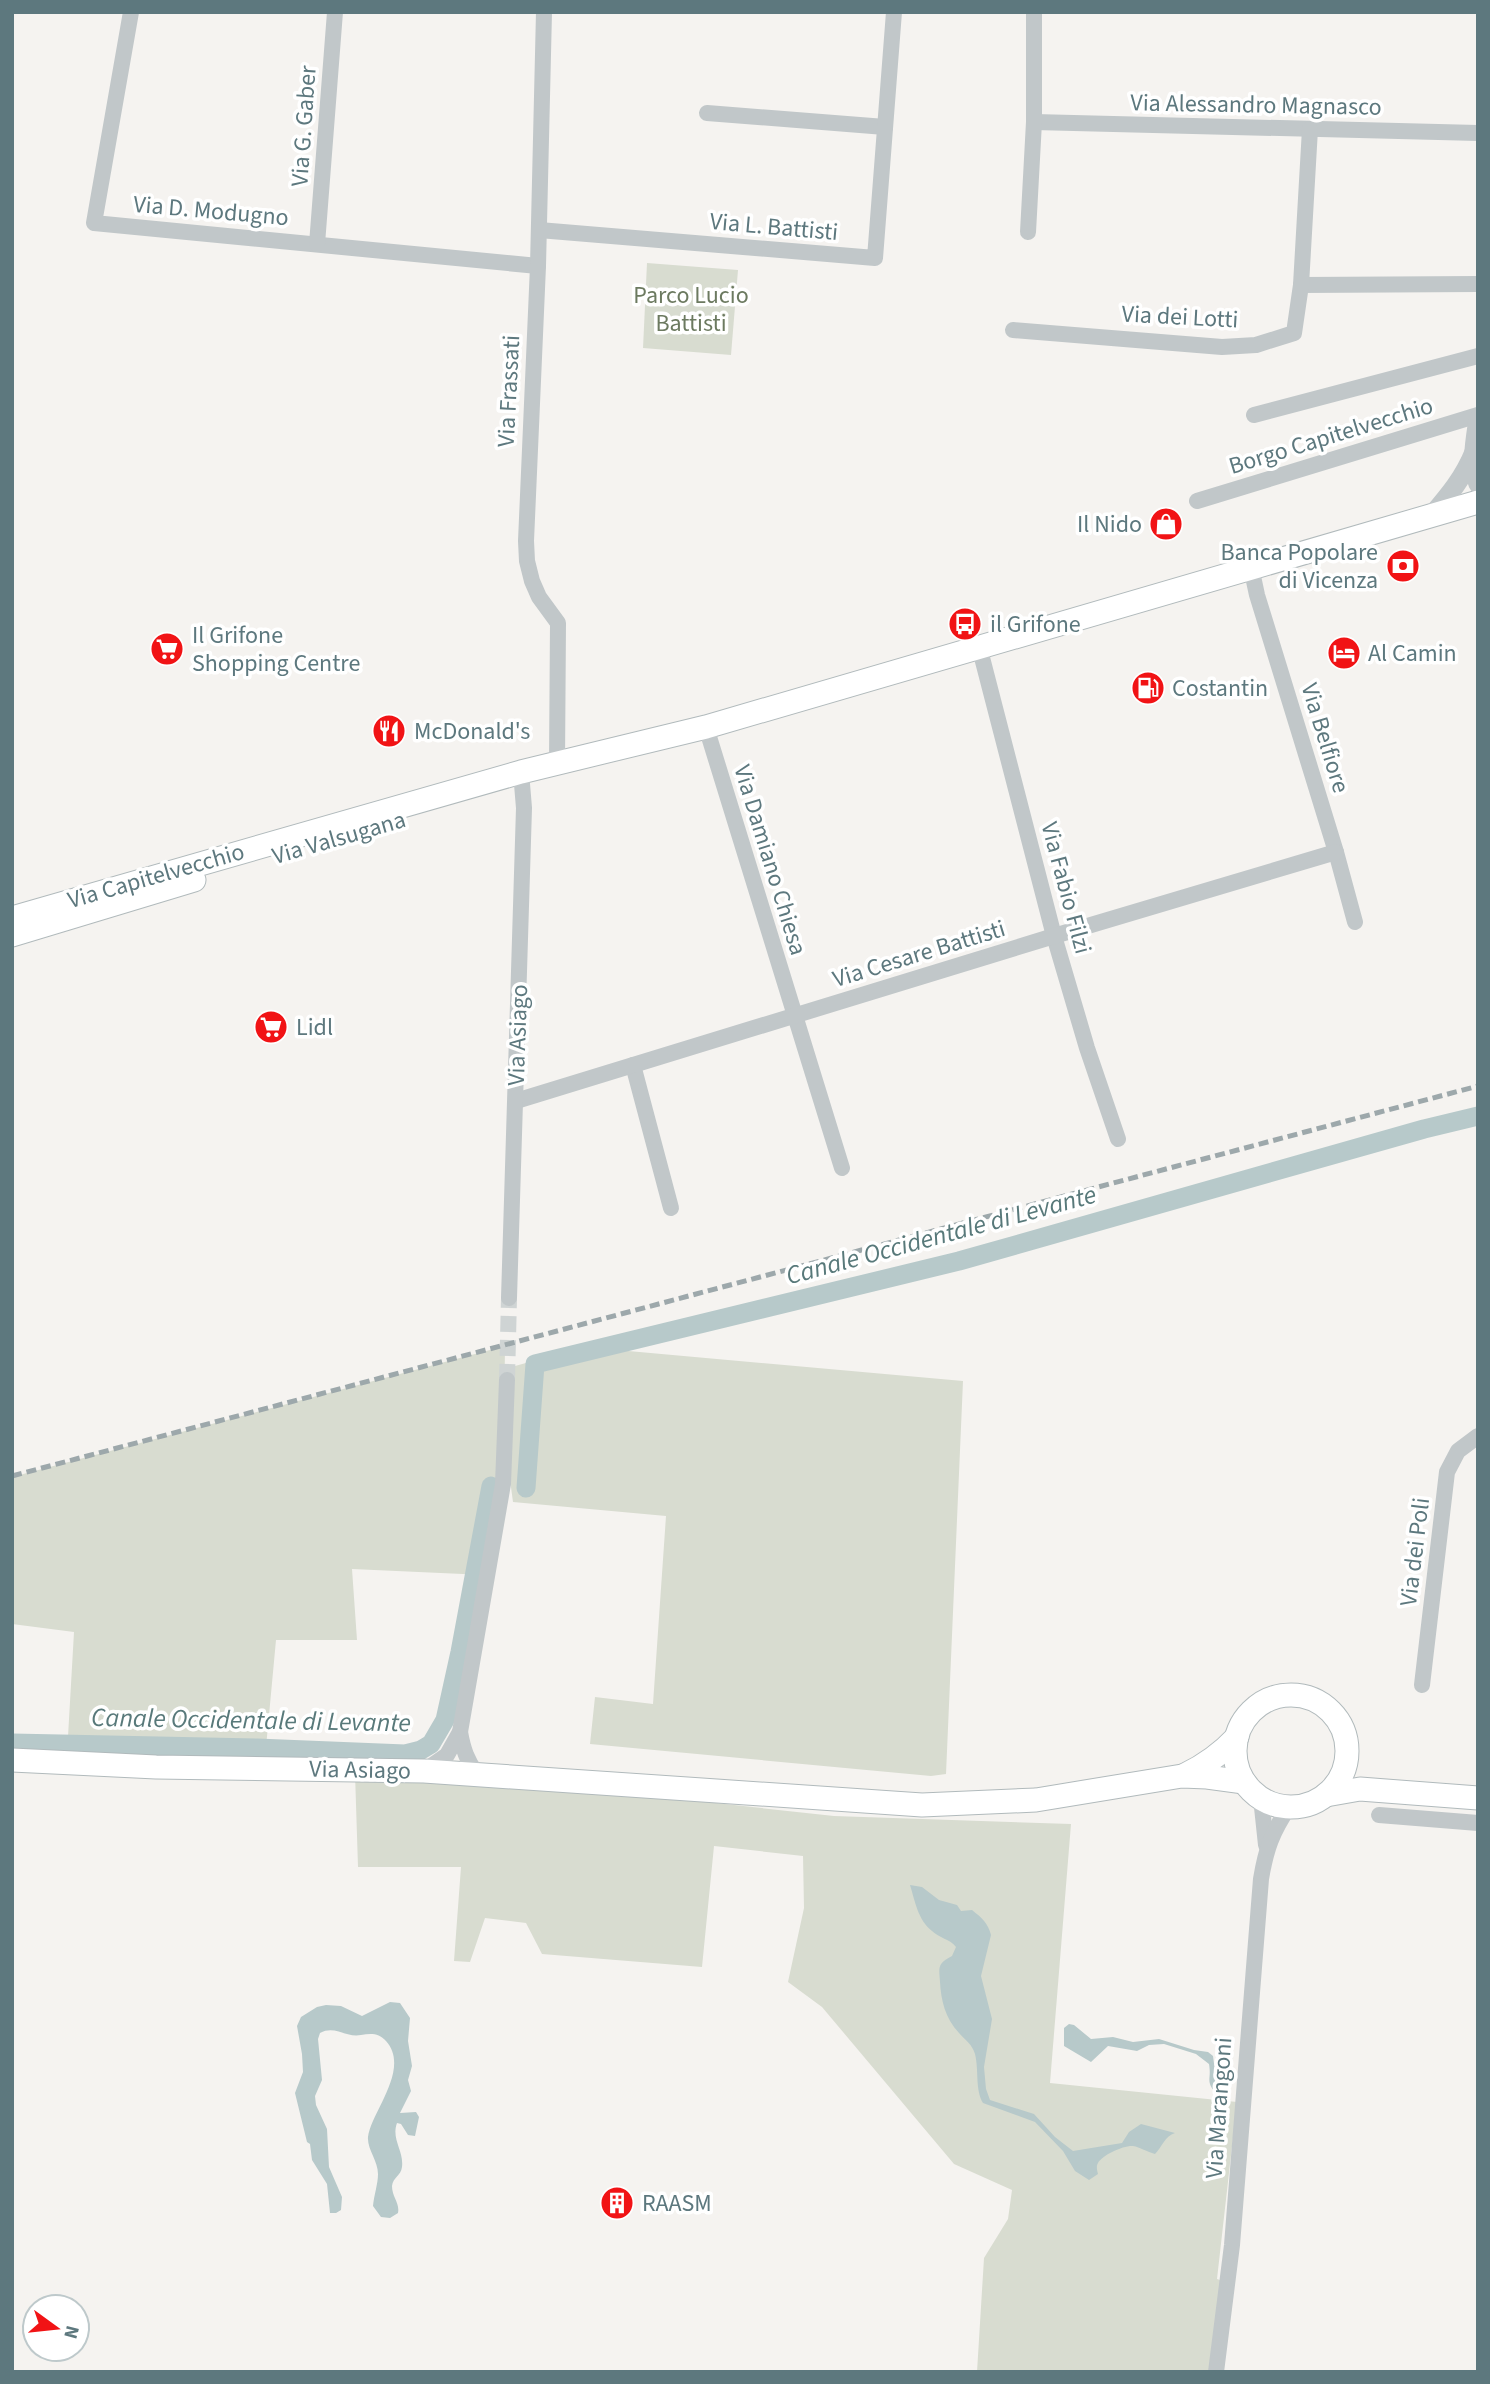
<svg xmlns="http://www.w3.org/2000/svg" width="1490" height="2384" font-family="'Source Sans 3',sans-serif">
<rect width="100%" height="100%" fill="#f5f3f0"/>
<!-- green -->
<g fill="#d8dcd0">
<polygon points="647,263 738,270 731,355 643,348"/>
<polygon points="505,1346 504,1421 485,1575 352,1569 357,1640 276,1640 265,1758 67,1754 74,1632 12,1624 12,1477"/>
<polygon points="584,1347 963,1381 946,1774 931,1776 590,1744 595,1697 653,1704 666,1516 513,1502 510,1480 515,1366"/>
<polygon points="355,1773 578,1788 834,1816 1071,1824 1050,2083 1237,2102 1217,2279 1223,2281 1215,2372 977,2372 984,2258 1008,2219 1012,2190 954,2164 822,2007 788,1982 804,1908 803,1856 714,1846 702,1967 542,1954 526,1923 485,1918 470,1962 454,1961 461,1867 358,1867"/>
</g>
<!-- water -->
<g fill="#b7c9ca">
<path d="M910 1885 922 1887 939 1900 957 1905 961 1911 972 1910C982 1918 988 1923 991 1935L981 1976 992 2019 984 2067 986 2089 990 2100 1034 2114 1055 2137 1073 2151 1122 2143 1129 2132 1141 2124 1175 2133C1165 2136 1162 2147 1155 2154 1147 2152 1140 2147 1133 2146 1124 2145 1102 2155 1098 2163 1096 2166 1097 2170 1098 2174L1089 2180 1075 2171 1063 2151 1035 2122 983 2103C975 2090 979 2070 975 2054 972 2044 966 2041 959 2033 945 2018 941 2000 940 1982 939 1967 937 1964 952 1956L956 1947C950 1939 939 1938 932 1931 918 1920 915 1901 910 1885Z"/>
<path d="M390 2002 400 2003 410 2018 408 2041 412 2066 408 2080 411 2091 400 2113 416 2112 419 2117 415 2136 408 2135 401 2124 397 2123C391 2139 404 2151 402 2167 401 2176 393 2177 392 2186 392 2197 400 2203 398 2213L390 2218 381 2217 373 2206C374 2195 378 2184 378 2174 378 2161 367 2149 368 2137 371 2112 411 2069 386 2041 379 2033 371 2033 361 2035 346 2038 335 2025 320 2033L318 2039 322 2080 315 2096 316 2105 327 2129 329 2167 342 2197 341 2210 336 2213H330L327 2184 312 2160 310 2144 307 2142 295 2093 303 2072 302 2054 297 2026 301 2017 317 2007 326 2005 341 2006 362 2016Z"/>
<path d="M1069 2024 1074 2025 1091 2039 1113 2037 1133 2042 1159 2039 1194 2050 1208 2052 1213 2056 1217 2086 1222 2090 1221 2097 1218 2096C1204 2080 1212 2081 1209 2064L1196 2054 1164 2044 1149 2045 1137 2051 1108 2046 1091 2062 1064 2046V2028Z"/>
</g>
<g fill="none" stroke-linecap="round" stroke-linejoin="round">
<!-- canal -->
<g stroke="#b7c9ca" stroke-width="19">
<polyline points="526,1488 535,1364 959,1261 1424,1129 1478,1116"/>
<polyline points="12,1743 257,1748 405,1754 421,1750 431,1744 445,1720 460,1652 491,1486"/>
</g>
<!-- minor-tunnel -->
<polyline stroke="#cfd4d4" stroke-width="16" stroke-dasharray="16 8" stroke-linecap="butt" points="507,1380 509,1298"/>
<defs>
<g id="secondary">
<polyline points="12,918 521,772 706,727 1478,502"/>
<polyline points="12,935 194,880"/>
<circle cx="1291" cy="1751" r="56"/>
<polyline points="12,1760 156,1767 424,1771 922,1805 1036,1800 1182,1776 1207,1777 1244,1782"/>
<path d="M1185 1775C1206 1765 1221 1754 1237 1737"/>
<polyline points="1326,1795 1360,1789 1478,1798"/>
</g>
</defs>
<!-- secondary casing -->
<use href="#secondary" stroke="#b1babc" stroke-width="25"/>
<!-- minor -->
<g stroke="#c1c7c9" stroke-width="16">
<polyline points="131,12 94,223 538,266"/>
<polyline points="544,12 538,266 526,541 527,561 532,581 539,597 558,623 557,763"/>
<polyline points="707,113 885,127"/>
<polyline points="1034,122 1478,133"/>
<polyline points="539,230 875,258 894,12"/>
<polyline points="1028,232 1034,122 1034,12"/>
<polyline points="317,244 335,12"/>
<polyline points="1301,285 1478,284"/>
<polyline points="1013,330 1222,347 1256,345 1294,333 1301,285 1310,129"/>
<polyline points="1254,415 1478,356"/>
<polyline points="1197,501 1478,415"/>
<polyline points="1251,567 1257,595 1336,852 1355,922"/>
<polyline points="979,646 1054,936 1087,1048 1118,1139"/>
<polyline points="706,727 842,1168"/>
<polyline points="633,1065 671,1208"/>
<polyline points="516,1101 1054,936 1336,852"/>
<polyline points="509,1298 524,808 521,772"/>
<polyline points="1422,1685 1447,1472 1458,1451 1478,1436"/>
<path d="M460 1732C463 1749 467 1761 477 1774"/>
<polyline points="424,1771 447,1755 460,1732 503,1484 507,1380"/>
<polyline points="1261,1798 1266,1845"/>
<polyline points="1379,1815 1478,1823"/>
<path d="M1216 2372 1232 2245 1261 1879C1266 1849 1272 1832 1289 1807"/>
</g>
<!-- tertiary -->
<g stroke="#c1c7c9" stroke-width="19">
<path d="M1478 419C1475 440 1470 464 1478 484"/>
<path d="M1431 516C1449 495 1464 477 1474 452"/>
</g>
<!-- secondary -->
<use href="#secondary" stroke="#fff" stroke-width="23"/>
<!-- rail -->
<polyline stroke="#9da8ab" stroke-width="5" stroke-dasharray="10 5" stroke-linecap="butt" points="12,1476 1478,1086"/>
</g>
<!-- icons -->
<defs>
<symbol id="shop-disc" viewBox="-11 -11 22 22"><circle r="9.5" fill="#f11315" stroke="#fff"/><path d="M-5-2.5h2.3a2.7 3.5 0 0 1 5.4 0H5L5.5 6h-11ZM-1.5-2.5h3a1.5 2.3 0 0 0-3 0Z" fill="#fff"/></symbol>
<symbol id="bank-disc" viewBox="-11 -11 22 22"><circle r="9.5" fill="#f11315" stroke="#fff"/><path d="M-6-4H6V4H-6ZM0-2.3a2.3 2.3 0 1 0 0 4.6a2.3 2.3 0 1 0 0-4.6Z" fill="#fff"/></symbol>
<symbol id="bus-disc" viewBox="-11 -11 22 22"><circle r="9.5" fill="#f11315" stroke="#fff"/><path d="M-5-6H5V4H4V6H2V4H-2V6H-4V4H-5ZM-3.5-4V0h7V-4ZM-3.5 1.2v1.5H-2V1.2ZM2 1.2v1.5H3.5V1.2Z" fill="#fff"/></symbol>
<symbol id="supermarket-disc" viewBox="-11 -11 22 22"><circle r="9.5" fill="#f11315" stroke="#fff"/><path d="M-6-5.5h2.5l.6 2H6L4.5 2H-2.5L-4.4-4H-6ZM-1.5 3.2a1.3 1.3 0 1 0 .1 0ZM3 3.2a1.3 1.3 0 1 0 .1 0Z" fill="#fff"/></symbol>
<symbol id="hotel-disc" viewBox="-11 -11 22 22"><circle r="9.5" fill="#f11315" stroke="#fff"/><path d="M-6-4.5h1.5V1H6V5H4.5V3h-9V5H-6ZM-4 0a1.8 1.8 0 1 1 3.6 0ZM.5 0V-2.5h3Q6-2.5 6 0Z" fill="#fff"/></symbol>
<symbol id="fuel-disc" viewBox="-11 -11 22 22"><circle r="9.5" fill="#f11315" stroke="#fff"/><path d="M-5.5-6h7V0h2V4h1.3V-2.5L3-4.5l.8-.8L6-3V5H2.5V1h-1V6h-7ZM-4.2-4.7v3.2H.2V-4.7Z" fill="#fff"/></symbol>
<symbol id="restaurant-disc" viewBox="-11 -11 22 22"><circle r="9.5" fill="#f11315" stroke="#fff"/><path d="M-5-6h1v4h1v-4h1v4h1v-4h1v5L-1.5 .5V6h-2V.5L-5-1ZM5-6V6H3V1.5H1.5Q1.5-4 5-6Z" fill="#fff"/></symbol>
<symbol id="building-disc" viewBox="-11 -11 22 22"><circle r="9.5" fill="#f11315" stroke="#fff"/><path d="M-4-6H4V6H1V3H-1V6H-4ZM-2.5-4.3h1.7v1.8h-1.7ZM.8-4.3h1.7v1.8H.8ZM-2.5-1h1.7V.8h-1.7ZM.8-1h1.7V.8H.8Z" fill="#fff"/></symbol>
</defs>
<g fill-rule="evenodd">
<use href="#shop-disc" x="1147" y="505" width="38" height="38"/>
<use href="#bank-disc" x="1384" y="547" width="38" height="38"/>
<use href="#bus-disc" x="946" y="605" width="38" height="38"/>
<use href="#supermarket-disc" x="148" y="630" width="38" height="38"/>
<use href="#hotel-disc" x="1325" y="634" width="38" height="38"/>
<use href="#fuel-disc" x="1129" y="669" width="38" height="38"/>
<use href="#restaurant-disc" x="370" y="712" width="38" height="38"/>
<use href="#supermarket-disc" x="252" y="1008" width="38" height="38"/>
<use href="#building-disc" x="598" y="2184" width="38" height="38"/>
</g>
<g text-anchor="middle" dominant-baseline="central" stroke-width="7" stroke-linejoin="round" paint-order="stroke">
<!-- street labels -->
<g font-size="24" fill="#5d787e" stroke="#fff">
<text transform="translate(1256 105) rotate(1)">Via Alessandro Magnasco</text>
<text transform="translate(304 126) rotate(-86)">Via G. Gaber</text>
<text transform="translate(211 211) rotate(5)">Via D. Modugno</text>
<text transform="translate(774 227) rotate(5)">Via L. Battisti</text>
<text transform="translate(1180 317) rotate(3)">Via dei Lotti</text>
<text transform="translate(509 391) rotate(-87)">Via Frassati</text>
<text transform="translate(1331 436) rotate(-17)">Borgo Capitelvecchio</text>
<text transform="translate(1325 738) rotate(73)">Via Belfiore</text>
<text transform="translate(339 838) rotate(-16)">Via Valsugana</text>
<text transform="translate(770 860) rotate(73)">Via Damiano Chiesa</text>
<text transform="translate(156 876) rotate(-16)">Via Capitelvecchio</text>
<text transform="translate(1066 888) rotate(75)">Via Fabio Filzi</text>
<text transform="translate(919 954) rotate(-17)">Via Cesare Battisti</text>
<text transform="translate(518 1035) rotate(-88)">Via Asiago</text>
<text transform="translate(1415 1552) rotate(-83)">Via dei Poli</text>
<text transform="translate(360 1770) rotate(1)">Via Asiago</text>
<text transform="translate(1219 2108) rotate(-86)">Via Marangoni</text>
</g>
<!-- park labels -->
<g font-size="24" fill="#6c7a60" stroke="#fff">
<text x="691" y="295">Parco Lucio<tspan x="691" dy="28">Battisti</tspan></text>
</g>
<!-- poi labels -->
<g font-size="24" fill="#5d787e" stroke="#fff" text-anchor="start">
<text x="1142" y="524" text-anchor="end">Il Nido</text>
<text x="1378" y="552" text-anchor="end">Banca Popolare<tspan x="1378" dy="28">di Vicenza</tspan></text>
<text x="990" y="624">il Grifone</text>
<text x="192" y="635">Il Grifone<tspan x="192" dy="28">Shopping Centre</tspan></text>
<text x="1368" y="653">Al Camin</text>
<text x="1172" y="688">Costantin</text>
<text x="414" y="731">McDonald's</text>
<text x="296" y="1027">Lidl</text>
<text x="642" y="2203">RAASM</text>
</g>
<!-- water labels -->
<g font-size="26" font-style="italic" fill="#58797a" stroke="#fff">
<text transform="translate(941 1235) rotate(-15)">Canale Occidentale di Levante</text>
<text transform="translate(251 1720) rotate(1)">Canale Occidentale di Levante</text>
</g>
</g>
<!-- border -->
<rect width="1490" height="2384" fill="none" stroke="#5d787e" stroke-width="28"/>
<!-- north arrow -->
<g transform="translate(56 2328) rotate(105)"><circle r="33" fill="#ffffff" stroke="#bec9cb" stroke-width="2"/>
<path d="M0-5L12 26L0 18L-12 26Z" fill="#f11315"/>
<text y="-10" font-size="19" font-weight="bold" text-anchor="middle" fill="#5d787e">N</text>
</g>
</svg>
